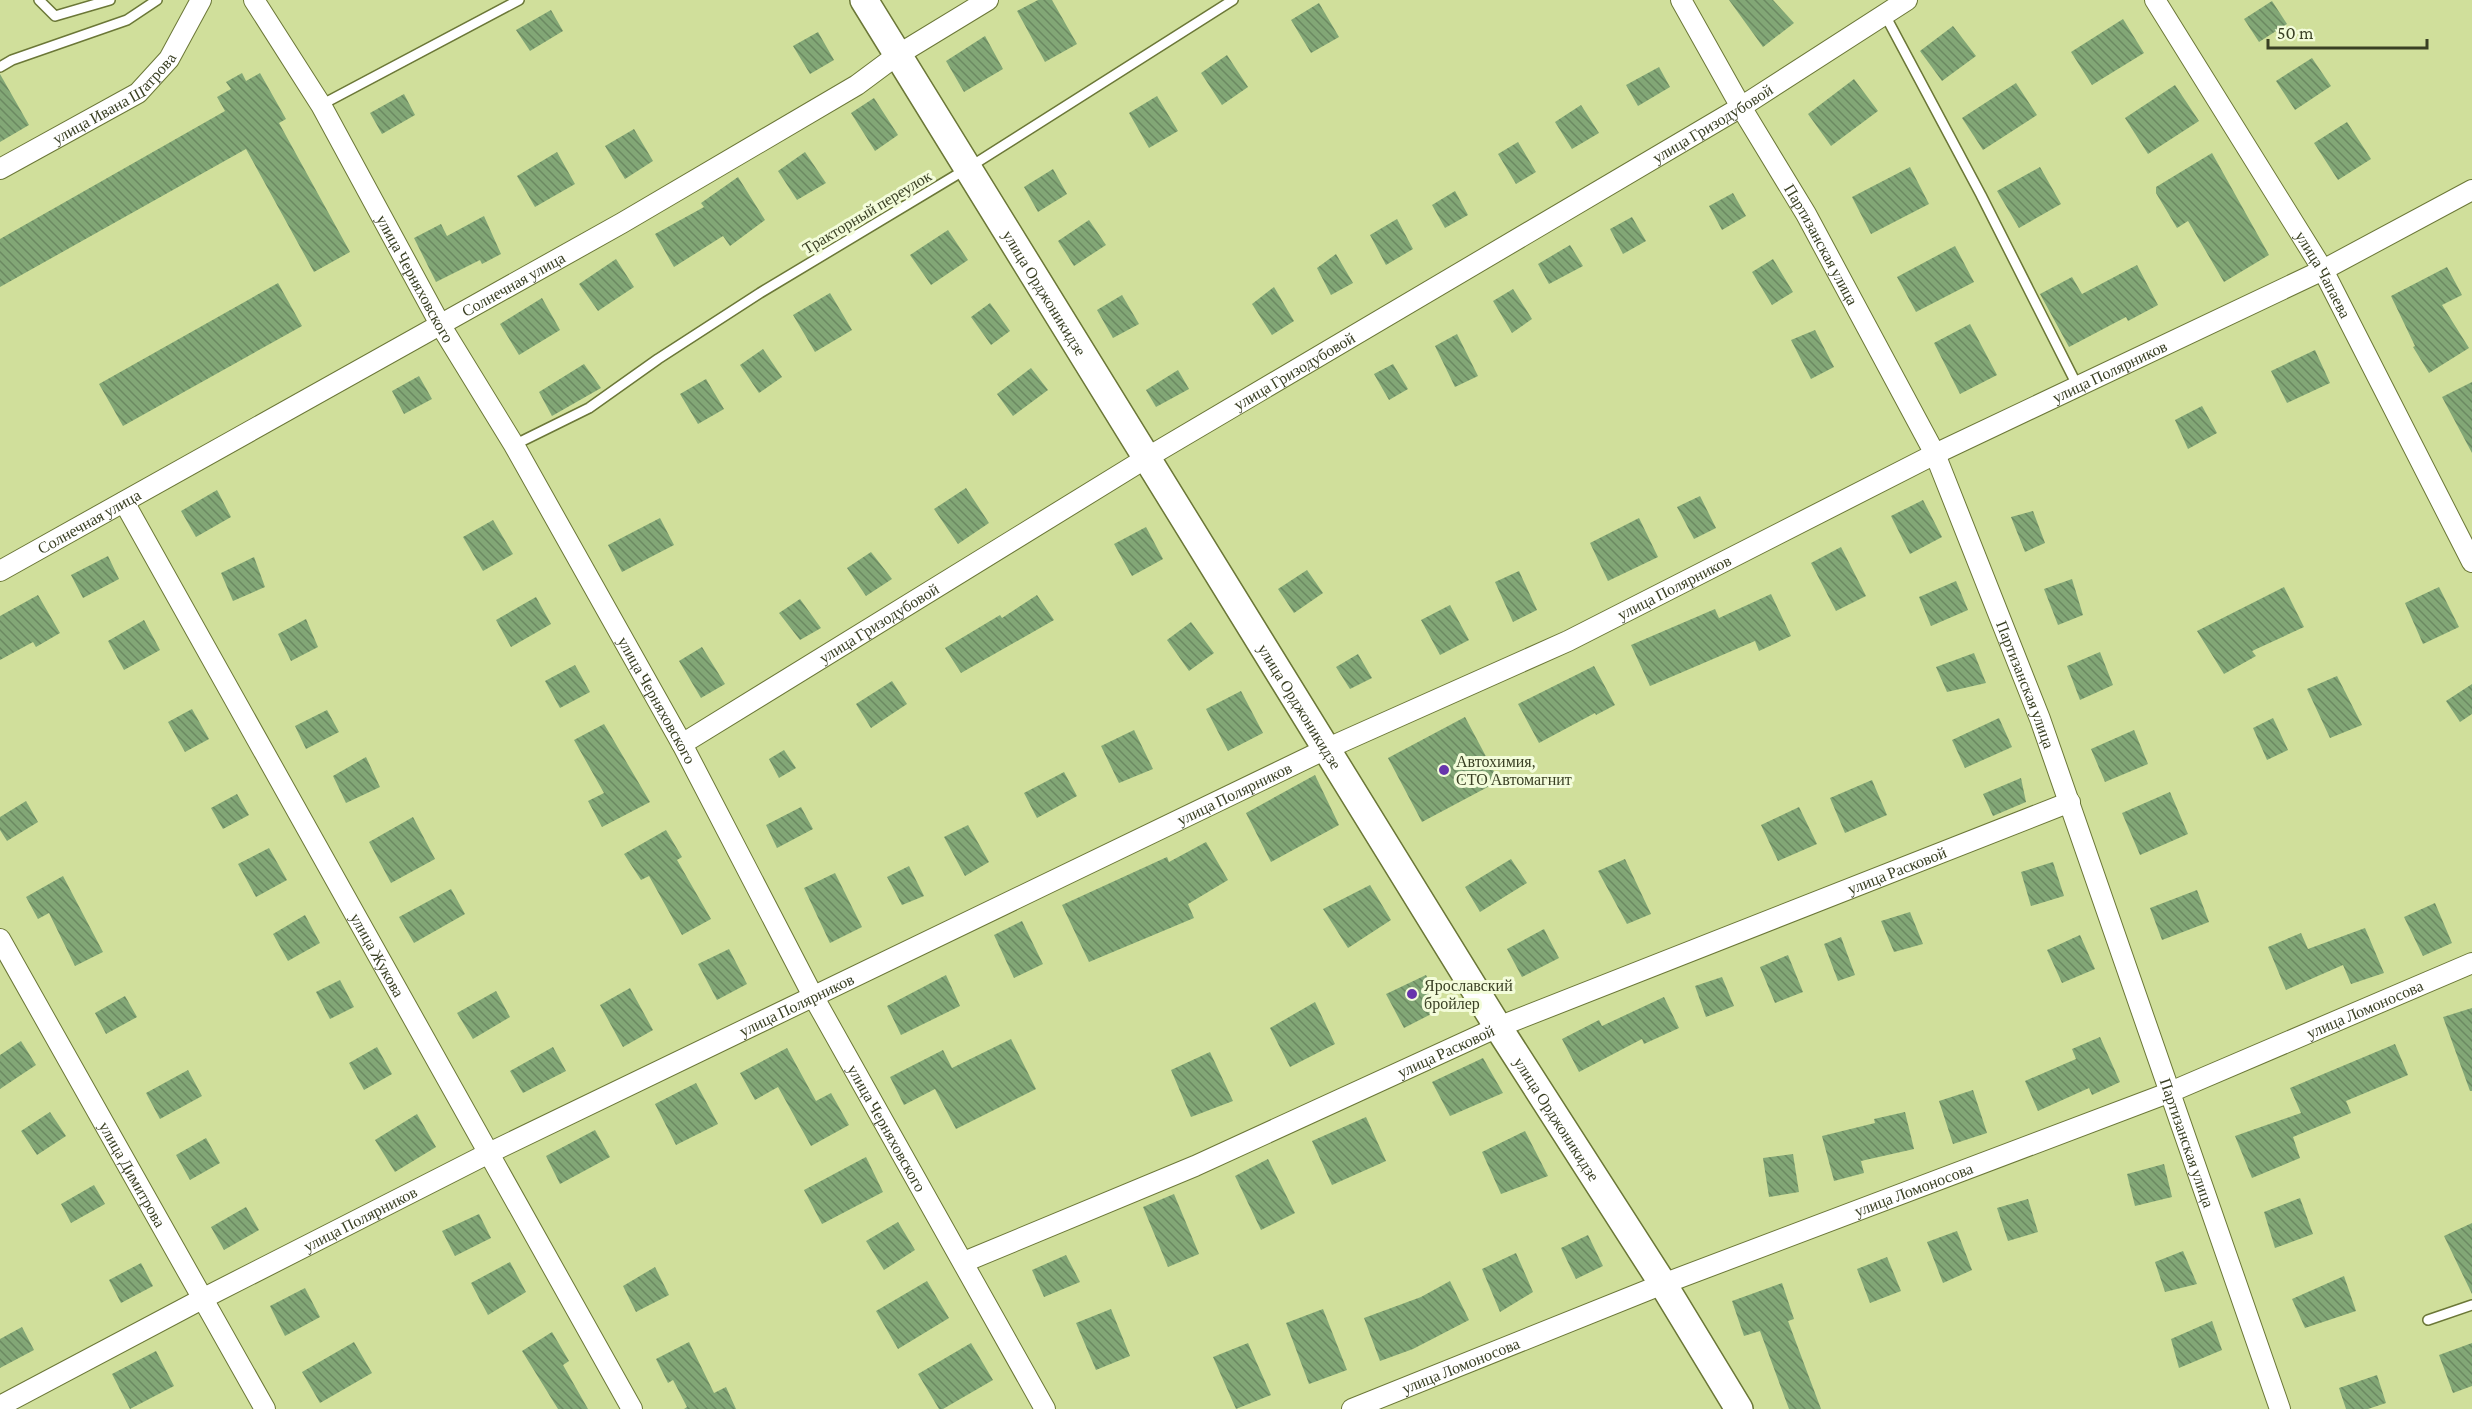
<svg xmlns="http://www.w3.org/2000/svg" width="2472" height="1409" font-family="'Crimson Pro',serif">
<defs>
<pattern id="building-back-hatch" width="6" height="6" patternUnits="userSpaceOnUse" patternTransform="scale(1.5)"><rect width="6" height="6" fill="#82a776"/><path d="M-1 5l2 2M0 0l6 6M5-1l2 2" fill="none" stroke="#6b8961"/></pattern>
</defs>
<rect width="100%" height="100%" fill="#d0df9b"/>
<!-- building -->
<g fill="url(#building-back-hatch)">
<polygon points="1038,0 1052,0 1077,44 1045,62 1017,11"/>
<polygon points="1729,0 1773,0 1794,23 1763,47"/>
<polygon points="2272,1 2287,24 2259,42 2244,19"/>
<polygon points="1319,3 1339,37 1311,53 1291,20"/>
<polygon points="551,10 563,31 530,51 516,30"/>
<polygon points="2123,19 2144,53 2092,85 2071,52"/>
<polygon points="1953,26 1976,56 1942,81 1920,51"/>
<polygon points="818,32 834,60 810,74 793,46"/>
<polygon points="985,36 1003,69 964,92 946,61"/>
<polygon points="1227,55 1248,87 1222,105 1201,73"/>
<polygon points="2312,58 2331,86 2295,110 2276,81"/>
<polygon points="1659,67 1670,87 1638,106 1626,85"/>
<polygon points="242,73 246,81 260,73 286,119 279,123 350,252 314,272 246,149 0,287 0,239 225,111 217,97 231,89 226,82"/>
<polygon points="0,74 29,125 0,142"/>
<polygon points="1854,79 1878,111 1831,146 1808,114"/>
<polygon points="2016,83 2037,115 1983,150 1962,118"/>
<polygon points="2175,85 2199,121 2148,154 2125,118"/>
<polygon points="404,94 415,115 382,134 370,113"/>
<polygon points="1157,96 1178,131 1149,148 1129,113"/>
<polygon points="874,98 898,135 875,151 851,113"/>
<polygon points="1581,105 1599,133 1572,149 1555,122"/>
<polygon points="2347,122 2371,159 2338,180 2314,143"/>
<polygon points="634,129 653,161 625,179 605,146"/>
<polygon points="1518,142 1536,172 1516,184 1498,154"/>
<polygon points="557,152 575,184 535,207 517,176"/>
<polygon points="805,152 826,183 797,200 778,171"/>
<polygon points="2212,153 2269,255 2224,282 2188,221 2177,228 2156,193 2156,187"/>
<polygon points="1910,167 1929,204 1871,234 1852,197"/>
<polygon points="2040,167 2061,204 2019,228 1997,191"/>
<polygon points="1053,169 1067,194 1038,212 1024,187"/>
<polygon points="738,177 765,220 730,246 723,236 674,267 655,234 704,207 701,203"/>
<polygon points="1455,191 1468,215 1445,228 1432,205"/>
<polygon points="1733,193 1746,216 1722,230 1709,206"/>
<polygon points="484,216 501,254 482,264 480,260 436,282 414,238 441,224 447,236"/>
<polygon points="1632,217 1646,241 1623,254 1610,229"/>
<polygon points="1397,219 1413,249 1386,265 1370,235"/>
<polygon points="1089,220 1106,245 1074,266 1058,241"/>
<polygon points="948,230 968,260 931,285 910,255"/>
<polygon points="1570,245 1583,266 1549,284 1538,264"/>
<polygon points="1955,246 1974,282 1916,312 1897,277"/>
<polygon points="1336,254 1353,283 1331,295 1317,268"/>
<polygon points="616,259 634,287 598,311 579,284"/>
<polygon points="1773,259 1793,292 1772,305 1752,272"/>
<polygon points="2137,265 2158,305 2128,321 2126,317 2069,347 2040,294 2072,277 2082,294"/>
<polygon points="2447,267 2462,295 2442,305 2469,348 2429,373 2413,347 2415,346 2391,296"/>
<polygon points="278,283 302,326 123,426 99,384"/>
<polygon points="1274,287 1294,321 1272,335 1252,304"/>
<polygon points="1513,289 1532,319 1512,333 1493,301"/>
<polygon points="830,293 852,330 815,352 793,315"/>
<polygon points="1122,295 1139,324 1113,338 1097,310"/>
<polygon points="542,298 560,330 519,355 500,324"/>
<polygon points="990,303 1010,331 991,345 971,317"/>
<polygon points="1970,324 1997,375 1960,394 1934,343"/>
<polygon points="1815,330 1834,367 1811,379 1791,340"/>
<polygon points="1457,334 1478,376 1455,387 1435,346"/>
<polygon points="763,349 782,377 759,393 740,365"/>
<polygon points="2315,350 2330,383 2287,403 2271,371"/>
<polygon points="584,364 601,388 552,416 539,392"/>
<polygon points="1393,364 1408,389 1389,400 1374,374"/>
<polygon points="1031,368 1048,390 1013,416 997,394"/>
<polygon points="1178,370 1189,389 1156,407 1146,390"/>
<polygon points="419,376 432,399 404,414 392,391"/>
<polygon points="706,379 724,409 698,424 680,394"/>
<polygon points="2472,382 2472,453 2442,397"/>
<polygon points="2202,406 2217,433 2188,449 2175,420"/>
<polygon points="966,488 989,523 958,544 934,509"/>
<polygon points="217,490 231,517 196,537 181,511"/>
<polygon points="1700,496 1716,528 1694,539 1677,507"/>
<polygon points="1923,500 1942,537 1910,554 1891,516"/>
<polygon points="2033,511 2045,543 2025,552 2011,517"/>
<polygon points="660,518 674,545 622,572 608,545"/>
<polygon points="1639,518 1658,557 1608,581 1590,543"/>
<polygon points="493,520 513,554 483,571 463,537"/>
<polygon points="1146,527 1163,559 1132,576 1114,544"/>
<polygon points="1841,547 1866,596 1836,611 1811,563"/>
<polygon points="871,552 892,579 866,596 847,568"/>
<polygon points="108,556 119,579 83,598 71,575"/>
<polygon points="254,557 265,587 233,601 221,573"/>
<polygon points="1307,570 1323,593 1294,613 1278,589"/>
<polygon points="1519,571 1537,610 1513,622 1495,582"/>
<polygon points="2072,579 2083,615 2058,625 2044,589"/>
<polygon points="1956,581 1968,610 1931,626 1919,597"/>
<polygon points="2284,587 2304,627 2252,651 2256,656 2224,674 2197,631"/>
<polygon points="2439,587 2459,627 2423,644 2405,603"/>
<polygon points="1771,594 1791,636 1759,651 1755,641 1650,686 1631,645 1715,609 1719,618"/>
<polygon points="38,595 60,633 36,647 33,642 0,660 0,616"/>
<polygon points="1037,595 1054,620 961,673 945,648 1000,615 1002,618"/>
<polygon points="536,597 551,624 511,647 496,620"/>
<polygon points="800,599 821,628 800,640 779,613"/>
<polygon points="1450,605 1469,640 1440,655 1421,620"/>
<polygon points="306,619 318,647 291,661 278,634"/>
<polygon points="144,620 160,650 124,670 108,641"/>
<polygon points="1191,622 1214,653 1189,671 1167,640"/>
<polygon points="702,647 725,684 701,698 679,661"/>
<polygon points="2100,652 2113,685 2080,700 2067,666"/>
<polygon points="1974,653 1986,683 1947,692 1936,667"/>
<polygon points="1358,654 1372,678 1350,689 1336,667"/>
<polygon points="575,665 590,692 560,708 545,681"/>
<polygon points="1594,666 1615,705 1596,715 1595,713 1539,743 1518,704"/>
<polygon points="2337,676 2362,725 2330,738 2307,689"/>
<polygon points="892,681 907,704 871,728 856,704"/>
<polygon points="2472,684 2472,714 2460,722 2446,701"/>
<polygon points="1241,691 1263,733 1228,751 1206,709"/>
<polygon points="192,709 209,739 185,752 168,722"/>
<polygon points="327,710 339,732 306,749 295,726"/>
<polygon points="1465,717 1499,781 1422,822 1388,758"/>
<polygon points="1999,718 2012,747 1965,768 1952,740"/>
<polygon points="2273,718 2288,750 2267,760 2253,728"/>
<polygon points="604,724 650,802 602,827 588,801 604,793 574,740"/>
<polygon points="1134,730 1153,769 1119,783 1101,746"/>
<polygon points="2134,730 2148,764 2105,782 2091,749"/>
<polygon points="784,750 796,768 779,778 769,759"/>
<polygon points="366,757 380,787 346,803 333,776"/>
<polygon points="1064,772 1077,796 1037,818 1024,793"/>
<polygon points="1315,775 1339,825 1271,862 1246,813"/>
<polygon points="2021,778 2026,802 1993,816 1983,794"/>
<polygon points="1872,780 1887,815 1845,833 1830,798"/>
<polygon points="2170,792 2188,834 2140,855 2122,813"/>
<polygon points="237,794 249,815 223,829 211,808"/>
<polygon points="26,801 38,822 7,841 0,830 0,817"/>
<polygon points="801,807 813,829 777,848 766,825"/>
<polygon points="1799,807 1817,844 1778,861 1761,825"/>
<polygon points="413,817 435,859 391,883 369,842"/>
<polygon points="968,825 989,862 965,876 944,837"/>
<polygon points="666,830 682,857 677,860 711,919 682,935 649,876 641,880 624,854"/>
<polygon points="1206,842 1228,880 1188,904 1194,918 1089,962 1062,905 1167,857 1169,862"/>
<polygon points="269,848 287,880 256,897 238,864"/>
<polygon points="1511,859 1527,883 1480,912 1465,887"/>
<polygon points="1625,859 1651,914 1627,924 1598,871"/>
<polygon points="2053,862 2064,896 2031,906 2021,872"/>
<polygon points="909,866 924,896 902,905 887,877"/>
<polygon points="835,873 862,927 830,943 804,888"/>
<polygon points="63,876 103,952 75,966 49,913 38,919 26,897"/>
<polygon points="1370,885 1391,920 1348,948 1323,909"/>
<polygon points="451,889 465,914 414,943 399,917"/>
<polygon points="2197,890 2209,922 2162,940 2150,908"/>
<polygon points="2435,903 2452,943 2423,956 2404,917"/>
<polygon points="1910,912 1923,944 1894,952 1881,921"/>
<polygon points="305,915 320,943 288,961 273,934"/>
<polygon points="1022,921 1043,964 1014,978 994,935"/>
<polygon points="2365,928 2384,973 2351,984 2343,965 2286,990 2268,947 2301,933 2308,949"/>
<polygon points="1544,929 1559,958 1522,977 1507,949"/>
<polygon points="2080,935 2095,969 2062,983 2047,950"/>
<polygon points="1841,937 1855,975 1838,981 1824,944"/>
<polygon points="729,949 747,984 717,1000 698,964"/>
<polygon points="1788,955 1803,992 1775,1003 1760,967"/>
<polygon points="946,975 960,1006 901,1035 887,1006"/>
<polygon points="1426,975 1443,1008 1404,1028 1386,994"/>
<polygon points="1722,977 1734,1006 1706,1017 1695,986"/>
<polygon points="340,980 354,1007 330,1019 316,992"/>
<polygon points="630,988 653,1030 623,1047 600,1005"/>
<polygon points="496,991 510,1017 473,1039 457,1013"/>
<polygon points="125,996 137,1017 106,1034 95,1013"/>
<polygon points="1664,997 1679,1028 1644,1044 1642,1039 1579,1072 1562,1039 1599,1020 1602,1026"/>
<polygon points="1315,1002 1335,1044 1290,1067 1270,1028"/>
<polygon points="2472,1008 2472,1091 2470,1091 2443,1017"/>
<polygon points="2100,1037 2120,1082 2092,1095 2089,1088 2038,1111 2025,1081 2076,1059 2072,1049"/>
<polygon points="1011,1039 1036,1089 956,1129 935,1089 904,1105 890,1077 943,1050 952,1068"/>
<polygon points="21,1041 36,1065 0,1089 0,1055"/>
<polygon points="2395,1044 2408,1075 2346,1101 2351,1113 2293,1137 2300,1158 2252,1178 2235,1136 2301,1113 2290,1088"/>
<polygon points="377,1047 392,1074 364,1090 349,1063"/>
<polygon points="553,1047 566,1071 523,1093 510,1071"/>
<polygon points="787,1048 816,1101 831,1093 849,1125 811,1146 778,1087 755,1100 740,1073"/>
<polygon points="1210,1052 1233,1101 1191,1117 1171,1070"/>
<polygon points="1483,1058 1503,1093 1450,1116 1432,1082"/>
<polygon points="188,1070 202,1096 160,1119 146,1093"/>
<polygon points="696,1083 718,1124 676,1145 655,1104"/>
<polygon points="1973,1090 1987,1133 1953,1144 1939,1101"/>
<polygon points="50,1112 66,1136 37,1155 21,1131"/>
<polygon points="1905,1112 1914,1149 1861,1161 1864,1173 1834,1181 1822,1136 1875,1123 1874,1119"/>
<polygon points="417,1114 436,1147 395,1172 375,1140"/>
<polygon points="1366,1117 1386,1161 1332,1185 1312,1141"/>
<polygon points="595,1130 610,1157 560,1184 546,1156"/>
<polygon points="1525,1131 1548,1176 1501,1194 1482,1152"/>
<polygon points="206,1138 220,1163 190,1180 176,1155"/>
<polygon points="1793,1154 1799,1192 1769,1197 1763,1158"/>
<polygon points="866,1157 883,1192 822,1224 804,1190"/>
<polygon points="1268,1159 1295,1213 1261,1230 1235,1176"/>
<polygon points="2164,1164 2172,1197 2135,1206 2127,1174"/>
<polygon points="94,1185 105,1204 71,1223 61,1204"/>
<polygon points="1174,1194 1199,1254 1168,1267 1143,1207"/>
<polygon points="2300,1198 2313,1234 2275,1248 2264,1212"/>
<polygon points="2028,1199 2038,1232 2008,1241 1997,1208"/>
<polygon points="246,1207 259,1230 224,1250 211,1227"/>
<polygon points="479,1214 491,1238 455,1256 442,1231"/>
<polygon points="898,1222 915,1250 884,1270 866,1241"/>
<polygon points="2472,1223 2472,1294 2444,1236"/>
<polygon points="1957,1231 1972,1270 1943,1283 1927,1242"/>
<polygon points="1588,1235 1603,1266 1576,1279 1561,1248"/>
<polygon points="2183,1251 2197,1284 2165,1292 2155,1262"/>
<polygon points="1516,1253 1533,1292 1500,1312 1482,1269"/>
<polygon points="1066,1255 1080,1282 1044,1297 1032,1270"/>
<polygon points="1887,1257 1901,1291 1870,1303 1857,1269"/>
<polygon points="510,1262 526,1292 488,1315 471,1283"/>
<polygon points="141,1263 153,1286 121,1303 109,1280"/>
<polygon points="655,1267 669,1295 636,1312 623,1286"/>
<polygon points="2344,1276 2356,1311 2305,1328 2292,1299"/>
<polygon points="927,1281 949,1318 898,1349 876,1311"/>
<polygon points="1450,1281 1469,1320 1413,1349 1380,1361 1364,1318 1421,1297"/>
<polygon points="1782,1283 1794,1319 1788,1321 1821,1409 1789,1409 1760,1331 1744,1336 1732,1301"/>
<polygon points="305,1288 320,1317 285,1336 270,1306"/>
<polygon points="1111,1309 1130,1356 1096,1370 1076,1323"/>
<polygon points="1323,1309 1347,1370 1309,1384 1286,1323"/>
<polygon points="2212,1321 2222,1350 2179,1368 2171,1339"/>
<polygon points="22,1327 34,1350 0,1368 0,1339"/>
<polygon points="552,1332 569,1361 563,1365 588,1409 558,1409 522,1351"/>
<polygon points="354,1342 372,1373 320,1403 302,1372"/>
<polygon points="689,1342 714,1393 726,1387 736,1409 684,1409 687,1407 673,1380 668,1383 656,1359"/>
<polygon points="971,1343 993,1380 943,1409 939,1409 918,1374"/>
<polygon points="1248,1343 1271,1395 1236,1409 1213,1357"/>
<polygon points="2472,1343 2472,1386 2453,1393 2439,1355"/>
<polygon points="156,1351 174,1386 130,1409 112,1374"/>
<polygon points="2377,1375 2386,1403 2368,1409 2346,1409 2339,1388"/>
</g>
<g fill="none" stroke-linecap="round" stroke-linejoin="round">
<defs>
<g id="lane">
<polyline points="39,0 55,16 110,0"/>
<polyline points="1885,15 1981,195 2078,387"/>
<polyline points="0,67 12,60 127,20 157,0"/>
<polyline points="321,105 519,0"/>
<polyline points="514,445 589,408 658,359 760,293 968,168 1233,0"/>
<polyline points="2428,1320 2472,1305"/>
</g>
<g id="street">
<path id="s1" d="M254 0 321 105 441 326 514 445 682 744 813 996 1045 1409"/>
<path id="s2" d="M1681 0 1741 107 1806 214 1935 454 2040 719 2280 1409"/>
<path id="s3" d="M2155 0 2323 270 2472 562"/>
<path id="s4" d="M0 169 138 93 169 59 201 0"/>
<path id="s5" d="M124 502 632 1409"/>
<path id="s6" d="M0 571 622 223 857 85 896 56 988 0"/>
<path id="s7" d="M682 744 1148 457 1741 107 1907 0"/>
<path id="s8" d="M0 939 265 1409"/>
<path id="s9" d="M964 1262 1195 1166 1498 1027 2070 802"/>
<path id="s10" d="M0 1406 202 1299 489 1153 1326 749 1568 641 1935 454 2323 270 2472 190"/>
<path id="s11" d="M1352 1409 1663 1284 2168 1093 2472 963"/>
</g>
<g id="secondary">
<path id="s12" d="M864 0 1498 1027 1663 1284 1739 1409"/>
</g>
</defs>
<!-- lane casing -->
<use href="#lane" stroke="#6b7737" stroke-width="12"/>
<!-- street casing -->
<use href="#street" stroke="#6b7737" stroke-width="22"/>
<!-- secondary casing -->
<use href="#secondary" stroke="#6b7737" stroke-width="30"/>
<!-- lane -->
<use href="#lane" stroke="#fff" stroke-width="9"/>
<!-- street -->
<use href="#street" stroke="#fff" stroke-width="20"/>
<!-- secondary -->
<use href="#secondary" stroke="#fff" stroke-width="27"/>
</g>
<!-- markers -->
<g fill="#6735ac" stroke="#f3fcda" stroke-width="2">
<circle cx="1444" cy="770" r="6"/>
<circle cx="1412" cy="994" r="6"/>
</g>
<g text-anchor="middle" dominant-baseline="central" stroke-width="6" stroke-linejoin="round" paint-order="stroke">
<!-- street labels -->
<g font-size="16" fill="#3a4024" stroke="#f3fcda">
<text stroke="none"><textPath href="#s4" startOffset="135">улица Ивана Шатрова</textPath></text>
<text stroke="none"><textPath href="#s7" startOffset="1203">улица Гризодубовой</textPath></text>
<text transform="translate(867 212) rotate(-31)">Тракторный переулок</text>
<text stroke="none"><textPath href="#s2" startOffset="282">Партизанская улица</textPath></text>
<text stroke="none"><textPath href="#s3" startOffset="322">улица Чапаева</textPath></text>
<text stroke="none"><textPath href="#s1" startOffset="322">улица Черняховского</textPath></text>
<text stroke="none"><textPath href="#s6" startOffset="588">Солнечная улица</textPath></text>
<text stroke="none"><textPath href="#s12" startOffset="344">улица Орджоникидзе</textPath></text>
<text stroke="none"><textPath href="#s7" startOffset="717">улица Гризодубовой</textPath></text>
<text stroke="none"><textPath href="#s10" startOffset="2350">улица Полярников</textPath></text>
<text stroke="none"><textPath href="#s6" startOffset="102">Солнечная улица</textPath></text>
<text stroke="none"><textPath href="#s10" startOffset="1864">улица Полярников</textPath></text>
<text stroke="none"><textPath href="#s7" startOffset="231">улица Гризодубовой</textPath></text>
<text stroke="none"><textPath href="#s2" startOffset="768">Партизанская улица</textPath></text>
<text stroke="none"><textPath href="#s1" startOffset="808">улица Черняховского</textPath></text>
<text stroke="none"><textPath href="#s12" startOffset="830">улица Орджоникидзе</textPath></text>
<text stroke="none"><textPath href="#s10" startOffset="1378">улица Полярников</textPath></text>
<text stroke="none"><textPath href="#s9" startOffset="1012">улица Расковой</textPath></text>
<text stroke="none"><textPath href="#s5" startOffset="519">улица Жукова</textPath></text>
<text stroke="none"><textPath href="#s10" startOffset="892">улица Полярников</textPath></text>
<text stroke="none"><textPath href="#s11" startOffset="1089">улица Ломоносова</textPath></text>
<text stroke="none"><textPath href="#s9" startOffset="526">улица Расковой</textPath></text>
<text stroke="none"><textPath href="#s12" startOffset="1316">улица Орджоникидзе</textPath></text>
<text stroke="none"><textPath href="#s1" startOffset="1294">улица Черняховского</textPath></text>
<text stroke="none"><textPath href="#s2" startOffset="1254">Партизанская улица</textPath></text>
<text stroke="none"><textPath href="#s8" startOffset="270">улица Димитрова</textPath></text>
<text stroke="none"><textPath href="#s11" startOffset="603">улица Ломоносова</textPath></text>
<text stroke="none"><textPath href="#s10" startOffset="406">улица Полярников</textPath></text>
<text stroke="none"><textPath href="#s11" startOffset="117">улица Ломоносова</textPath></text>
</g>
<!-- poi labels -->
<g font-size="16" fill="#3a4024" stroke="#f3fcda" text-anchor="start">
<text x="1456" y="761">Автохимия,<tspan x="1456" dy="18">СТО Автомагнит</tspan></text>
<text x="1424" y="985">Ярославский<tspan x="1424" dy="18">бройлер</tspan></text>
</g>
</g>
<!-- scale -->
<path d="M2268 39v9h159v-9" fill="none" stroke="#3a4024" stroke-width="3"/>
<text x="2277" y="39" font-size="18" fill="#3a4024" stroke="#f3fcda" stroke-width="4.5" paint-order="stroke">50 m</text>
</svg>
